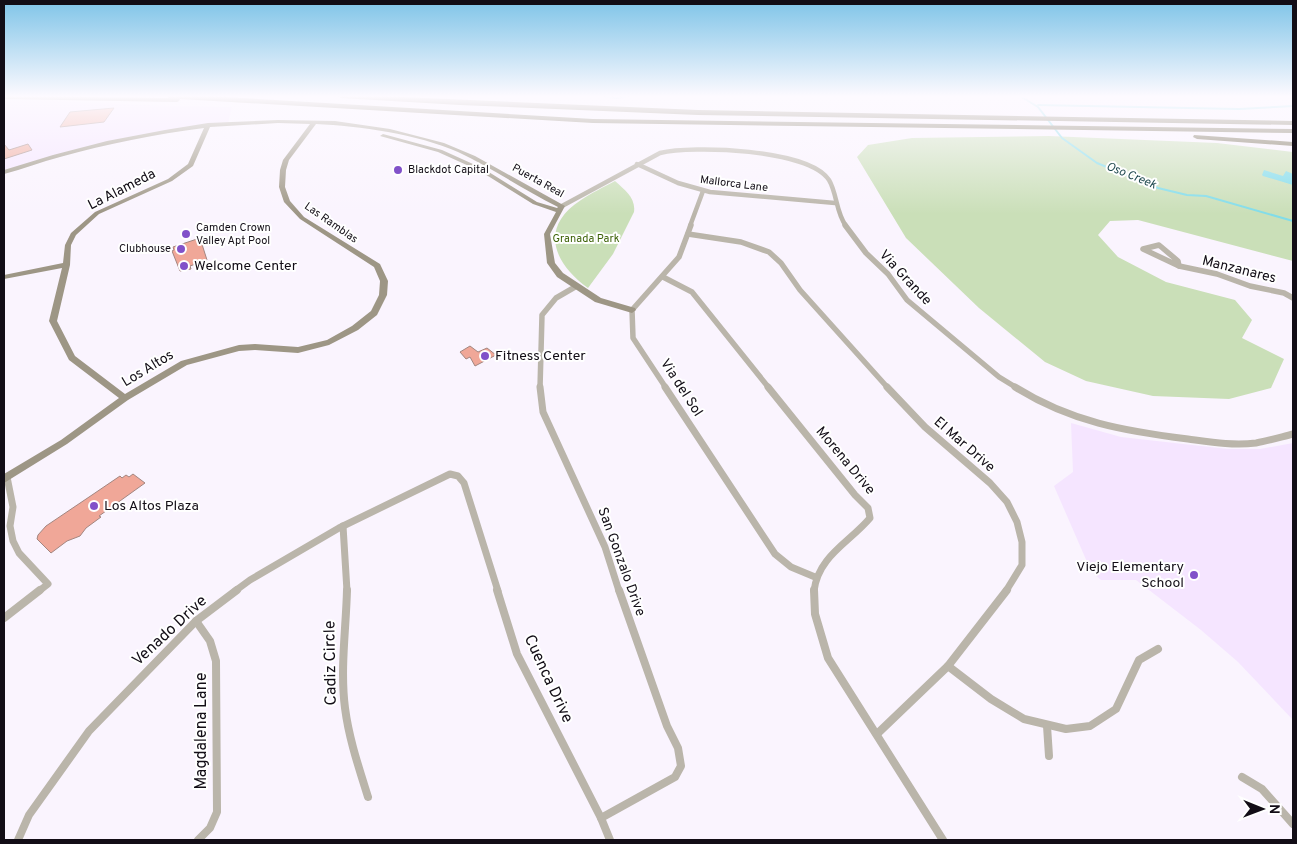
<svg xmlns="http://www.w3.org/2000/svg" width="1297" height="844" font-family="Overpass,sans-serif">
<rect width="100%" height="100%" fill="#faf4fe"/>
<!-- built -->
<g fill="#f5e5ff">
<polygon points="4,99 170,106 232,107 228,123 161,134 79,151 4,174"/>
<polygon points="1071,423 1121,437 1228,449 1260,449 1293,443 1293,720 1238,662 1201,630 1136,580 1101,580 1091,571 1054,486 1073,472"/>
</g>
<!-- green -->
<g fill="#cadfb8">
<polygon points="1049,136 1217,143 1293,152 1293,261 1138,220 1110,221 1098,235 1118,257 1166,282 1235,300 1252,320 1242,338 1284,359 1271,388 1229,399 1153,396 1086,381 1045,362 979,308 906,238 857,157 868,145 912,138"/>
<path d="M615 181C625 190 636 198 634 212L613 254 588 288C553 263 539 227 581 200 591 193 604 187 615 181Z"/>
</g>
<!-- water -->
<polygon fill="#81dce9" points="1264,170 1283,176 1286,171 1293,174 1293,185 1263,176 1262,175"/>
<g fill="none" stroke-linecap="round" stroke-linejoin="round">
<!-- stream -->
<g stroke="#81dce9" stroke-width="2">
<polyline points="603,96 617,98 628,96"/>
<polyline points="1020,96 1038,107 1062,138 1097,163 1158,188 1187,195 1206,196 1293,221"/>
<polyline points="1038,105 1239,109 1293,106"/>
</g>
</g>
<!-- building -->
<g fill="#f0a798" stroke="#a38680">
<polygon points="114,108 104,122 60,127 70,112"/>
<polygon points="4,144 9,150 28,144 32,150 4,159"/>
<polygon points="200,238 207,260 190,266 191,269 180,271 172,251 174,250 173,247"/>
<polygon points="470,346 478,352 487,348 496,355 475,366 470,357 466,359 460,352"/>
<polygon points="133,474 145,483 99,516 101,517 86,528 80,536 67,541 51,553 37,539 38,535 46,526 92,495 120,476 122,478 126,475 129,477"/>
</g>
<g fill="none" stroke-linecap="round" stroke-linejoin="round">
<!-- street-far3 -->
<g stroke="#bab5aa" stroke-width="4.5">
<polyline points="637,164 678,183 710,192 835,203"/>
<path d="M562 206 660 153C692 145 809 149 829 180 837 193 836 213 846 226"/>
<polyline points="690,226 703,191"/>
</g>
<!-- street-far2 -->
<g stroke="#bab5aa" stroke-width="5.5">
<polyline points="845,225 866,253 888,274 907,300 999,377 1017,388"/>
<polyline points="688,234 741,242 769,252 781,263 800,290 888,388"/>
<polygon points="1159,245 1178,261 1179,266 1143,249"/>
<polyline points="1179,266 1217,274 1250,286 1284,293 1293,298"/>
<polyline points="663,277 692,292 769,388"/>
<polyline points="540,388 542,315 556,298 575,287"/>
<polyline points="666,388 633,338 632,310 679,257 691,225"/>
</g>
<!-- street-far1 -->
<g stroke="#bab5aa" stroke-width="7">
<polyline points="540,387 543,412 605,547 619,591"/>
<polyline points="665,387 775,554 791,567 815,577"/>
<path d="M768 387 855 495 868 508 870 518C850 542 818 556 814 591"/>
<polyline points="887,387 925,427 990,483 1007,502 1017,522 1022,542 1022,565 1006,591"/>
<path d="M1015 387C1071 422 1124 431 1188 439 1210 442 1233 446 1256 443 1268 441 1281 437 1293 434"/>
<polyline points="7,477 13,507 10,526 13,541 19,553 48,584 39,591"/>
<polyline points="343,526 347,591"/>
<polyline points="235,591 250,580 339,528 450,474 458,476 464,483 498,591"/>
</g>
<!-- street -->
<g stroke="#bab5aa" stroke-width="8">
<path d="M347 590C346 629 340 669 345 708 349 739 359 768 368 797"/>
<polyline points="497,590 517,654 601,818 610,840"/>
<polyline points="814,590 815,614 828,658 943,840"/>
<polyline points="4,618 40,590"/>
<polyline points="196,621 210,641 216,661 217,812 210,828 198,840"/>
<polyline points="948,666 991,699 1024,719 1066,729 1090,726 1116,709 1139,660 1158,649"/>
<polyline points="1047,726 1049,756"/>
<polyline points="877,734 948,666 1007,590"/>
<polyline points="1242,777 1262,789 1293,824"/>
<polyline points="601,818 675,777 681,766 678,748 667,726 619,590"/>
<polyline points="18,840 29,815 89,731 196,621 237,590"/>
</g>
<!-- secondary -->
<path fill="#9d9685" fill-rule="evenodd" d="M278 120 335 121 390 129 444 143 475 156 565 206 550 234 555 263 563 273 601 298 635 308 636 310 632 313 595 302 557 277 547 263 544 234 556 212 533 204 480 171 438 152 380 136 383 134 442 150 484 169 537 202 557 208 558 207C524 190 492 168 458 152 417 134 360 126 316 124L289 160 286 170 285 187 290 201 304 217 380 264 388 281 387 295 377 315 358 330 329 345 298 353 255 350 239 351 187 365 128 400 67 444 4 483V474L61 440 119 398 69 360 49 321 62 268 4 279V275L63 263 65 245 71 233 95 212 168 179 188 164 204 128C155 134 107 144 60 157 41 162 23 169 4 174V170L53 155 107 141 165 130 208 123ZM278 123 310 124 283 160 280 170 279 187 284 202 300 219 374 267 380 281 379 295 371 311 352 326 327 340 298 347 255 344 239 345 181 361 125 394 75 356 57 321 70 265 71 245 76 235 99 214 172 181 193 166 210 127Z"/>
<!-- highway -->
<g fill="#756c54" fill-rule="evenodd">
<polygon points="4,96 169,98 167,96 209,96 593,119 1293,129 1293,133 593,123 180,99 179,101 177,102 4,99"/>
<polygon points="338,96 380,96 698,110 1293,121 1293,125 698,115 460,105 341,98"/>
<polygon points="1194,135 1293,142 1293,146 1197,139 1193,137"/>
</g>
</g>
<!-- sky -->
<linearGradient id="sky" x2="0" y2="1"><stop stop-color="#7fc4e8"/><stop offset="0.45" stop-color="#fdfaff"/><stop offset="1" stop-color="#fdfaff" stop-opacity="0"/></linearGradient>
<rect width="1297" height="214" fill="url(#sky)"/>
<!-- markers -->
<g fill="#8151c9" stroke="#fff" stroke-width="2">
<circle cx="398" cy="170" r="5"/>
<circle cx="186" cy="234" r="5"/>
<circle cx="181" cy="249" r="5"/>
<circle cx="184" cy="266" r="5"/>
<circle cx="485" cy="356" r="5"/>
<circle cx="94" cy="506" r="5"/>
<circle cx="1194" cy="575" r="5"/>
</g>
<g text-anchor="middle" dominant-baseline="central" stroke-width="4" stroke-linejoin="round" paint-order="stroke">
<!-- far-poi labels -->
<g font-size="11" fill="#120d16" stroke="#fff" text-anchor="start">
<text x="408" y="170">Blackdot Capital</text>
<text x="196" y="228">Camden Crown<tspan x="196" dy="13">Valley Apt Pool</tspan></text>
<text x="171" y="249" text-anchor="end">Clubhouse</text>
</g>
<!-- far-street labels -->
<g font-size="11" fill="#120d16" stroke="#fff">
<text transform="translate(538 181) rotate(29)">Puerta Real</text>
<text transform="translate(734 184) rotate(7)">Mallorca Lane</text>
<text transform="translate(331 223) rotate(35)">Las Ramblas</text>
</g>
<!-- far-park labels -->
<g font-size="11" fill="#3e6309" stroke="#fff">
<text x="586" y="239">Granada Park</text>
</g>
<!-- far-water labels -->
<g font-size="12" font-style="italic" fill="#1e484e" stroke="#fff">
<text transform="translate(1131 176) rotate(22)">Oso Creek</text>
</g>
<!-- street labels -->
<g font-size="14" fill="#120d16" stroke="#fff">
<text transform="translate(122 190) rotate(-27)">La Alameda</text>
<text transform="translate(1239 270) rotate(14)">Manzanares</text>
<text transform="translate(905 278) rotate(47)">Via Grande</text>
<text transform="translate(148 369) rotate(-31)">Los Altos</text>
<text transform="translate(681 388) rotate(57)">Via del Sol</text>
<text transform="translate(964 445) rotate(41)">El Mar Drive</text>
<text transform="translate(845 461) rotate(50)">Morena Drive</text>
<text transform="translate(621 562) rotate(70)">San Gonzalo Drive</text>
</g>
<!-- poi labels -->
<g font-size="14" fill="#120d16" stroke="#fff" text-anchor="start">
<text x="194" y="266">Welcome Center</text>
<text x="495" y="356">Fitness Center</text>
<text x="104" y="506">Los Altos Plaza</text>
<text x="1184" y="567" text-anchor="end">Viejo Elementary<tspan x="1184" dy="16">School</tspan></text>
</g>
<!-- near-street labels -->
<g font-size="16" fill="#120d16" stroke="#fff">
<text transform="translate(170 631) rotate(-43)">Venado Drive</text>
<text transform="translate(331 663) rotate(-91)">Cadiz Circle</text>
<text transform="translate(548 679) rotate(65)">Cuenca Drive</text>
<text transform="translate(202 731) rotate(-90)">Magdalena Lane</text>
</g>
</g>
<!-- border -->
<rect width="1297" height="844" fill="none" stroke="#120d16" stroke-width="10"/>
<!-- north arrow -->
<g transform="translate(1262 809) rotate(91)" stroke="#ffffff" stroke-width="4" paint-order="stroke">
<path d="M0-4L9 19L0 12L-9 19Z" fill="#120d16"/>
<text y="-8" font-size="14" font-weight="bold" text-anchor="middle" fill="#120d16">N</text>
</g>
</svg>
